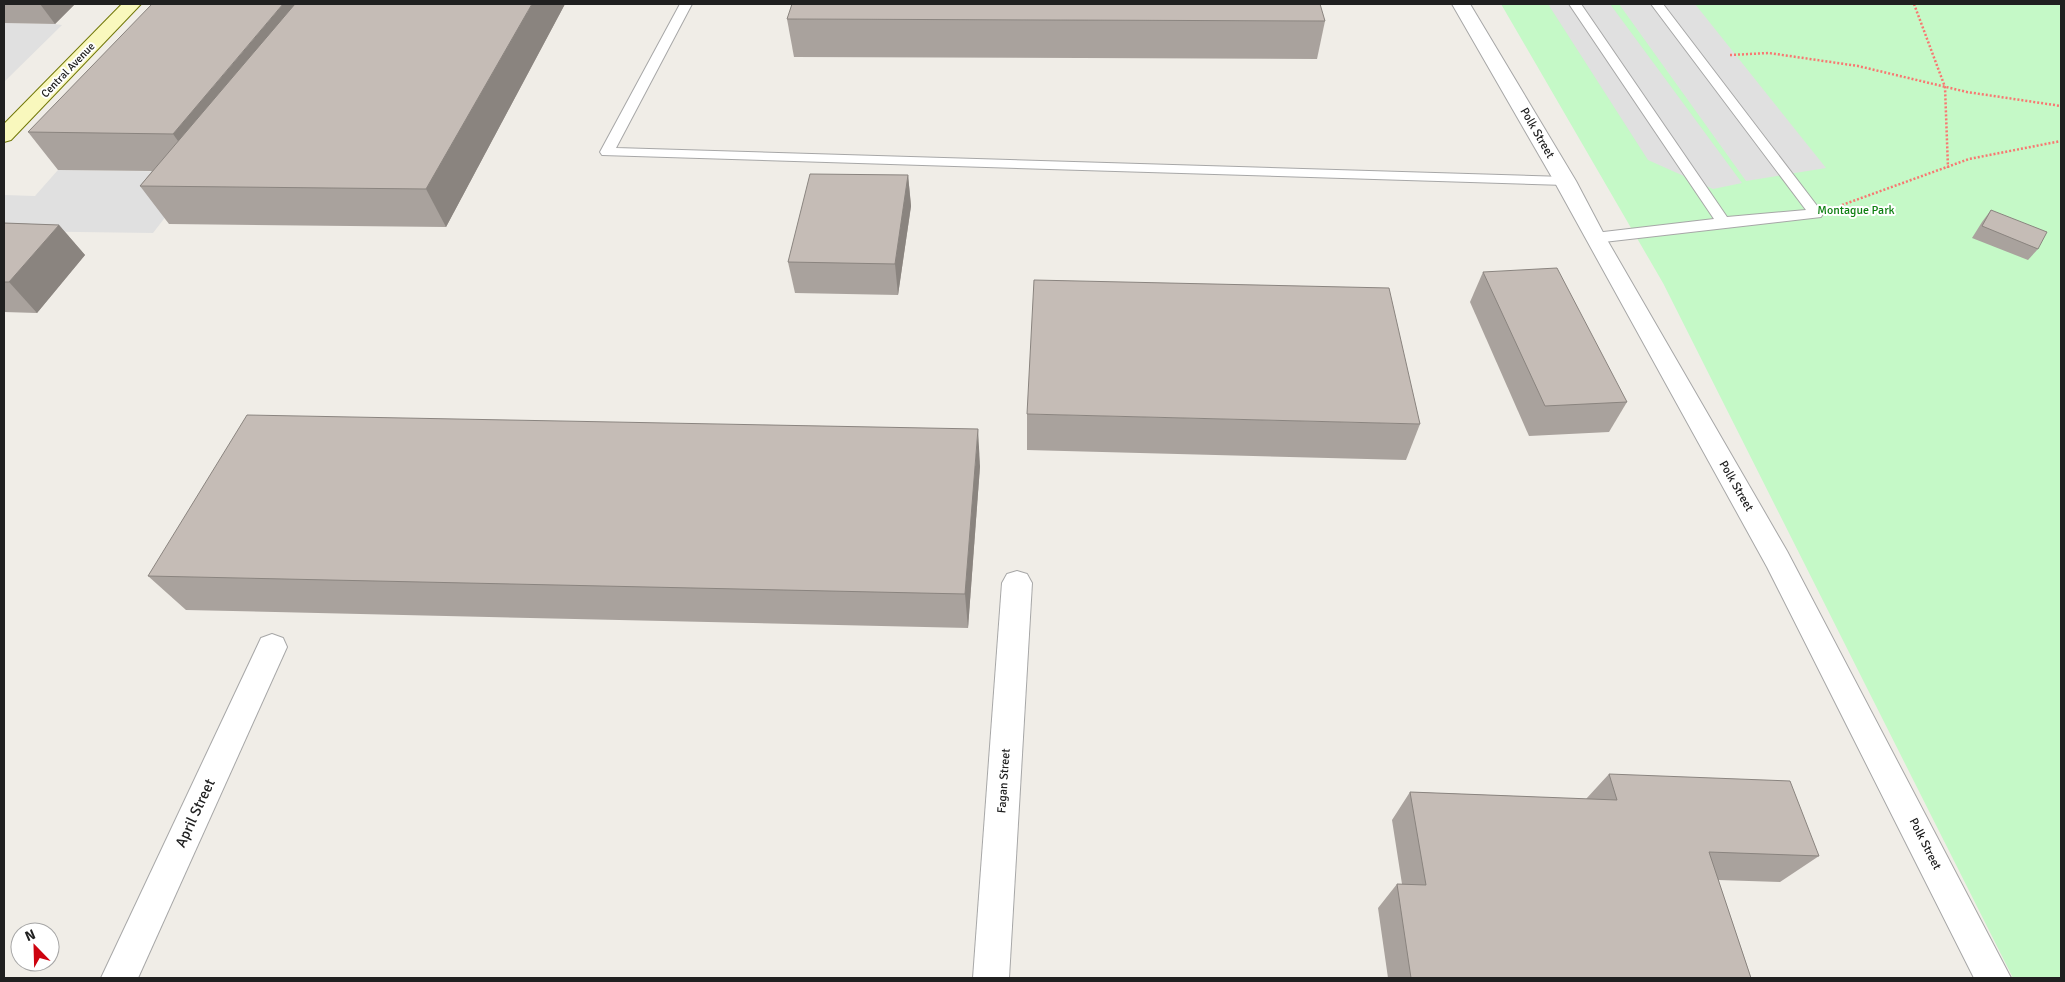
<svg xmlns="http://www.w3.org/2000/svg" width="2065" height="982" font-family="Signika,sans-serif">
<rect width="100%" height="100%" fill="#f0ede7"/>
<!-- park -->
<polygon fill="#c5f9c7" points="1501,4 2061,4 2061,978 2013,978 1663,283"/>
<!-- parking -->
<g fill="#e0e0e0">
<polygon points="1548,4 1610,4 1742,183 1713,189 1648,160"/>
<polygon points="1619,4 1695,4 1826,168 1746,181"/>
<polygon points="4,23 55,24 62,25 4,82"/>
<polygon points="58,170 200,172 153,233 4,231 4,195 35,196"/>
</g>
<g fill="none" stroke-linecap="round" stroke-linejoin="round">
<defs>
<g id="service">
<polygon points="680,4 692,4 616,148 1565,177 1572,181 1565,185 602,155 600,152"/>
<polygon points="1569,4 1581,4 1727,217 1806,210 1651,4 1663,4 1821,211 1823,214 1821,217 1595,243 1590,241 1588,238 1590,235 1595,233 1714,219"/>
</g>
<g id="minor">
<polygon points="1452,4 1470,4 1576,181 1606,238 1787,551 2011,978 1974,978 1767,567 1554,181"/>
<polygon points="1017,571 1027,574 1032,583 1009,978 973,978 1002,583 1007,574"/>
<polygon points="272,634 283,638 287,647 138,978 101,978 261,638"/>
</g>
<polygon id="secondary" points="122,4 141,4 11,140 4,142 4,124"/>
</defs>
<!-- service casing -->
<use href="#service" stroke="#a7a7a7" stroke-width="2"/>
<!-- minor casing -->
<use href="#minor" stroke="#a7a7a7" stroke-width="2"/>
<!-- secondary casing -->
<use href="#secondary" stroke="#727807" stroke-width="2"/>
<!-- path -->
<g stroke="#f87771" stroke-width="2.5" stroke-dasharray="2 2" stroke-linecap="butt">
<polyline points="1914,4 1945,87 1948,168"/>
<polyline points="1730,55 1769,53 1858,66 1967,92 2061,106"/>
<polyline points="1842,205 1969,159 2061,141"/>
</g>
<!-- service -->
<use href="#service" fill="#fff" fill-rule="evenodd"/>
<!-- minor -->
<use href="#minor" fill="#fff" fill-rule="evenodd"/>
<!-- secondary -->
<use href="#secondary" fill="#f9f8bd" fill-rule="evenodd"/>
</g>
<!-- wall -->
<g fill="#a9a29d">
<polygon points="4,4 75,4 55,24 4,23"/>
<polygon points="565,4 446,227 169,224 140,186 152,171 58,170 28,132"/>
<polygon points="787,19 1325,21 1317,59 794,57"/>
<polygon points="908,175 911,206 898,295 795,293 788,262"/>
<polygon points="1991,210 2038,249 2028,260 1972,238 1982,222"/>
<polygon points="4,223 59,225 85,255 37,313 4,312"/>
<polygon points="1483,272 1627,402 1609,432 1529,436 1470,302"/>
<polygon points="1027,414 1420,424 1406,460 1027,450"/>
<polygon points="980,466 968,628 186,610 148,576"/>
<polygon points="1609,774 1819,856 1780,882 1718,880 1751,978 1388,978 1378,908 1397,884 1402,884 1392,820 1410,792 1586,799"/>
</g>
<!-- shaded-wall -->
<g fill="#8a847f">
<polygon points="40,4 75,4 55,24"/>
<polygon points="283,4 332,4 200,172 173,134"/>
<polygon points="532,4 565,4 446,227 426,189"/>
<polygon points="908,175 911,206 898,295 895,264"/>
<polygon points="59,225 85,255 37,313 9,282"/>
<polygon points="978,429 980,466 968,628 965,594"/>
</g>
<!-- building -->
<g fill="#c5bcb6" stroke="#8a847f">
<polygon points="152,4 283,4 173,134 28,132"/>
<polygon points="295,4 532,4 426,189 140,186"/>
<polygon points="792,4 1320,4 1325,21 787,19"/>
<polygon points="810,174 908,175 895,264 788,262"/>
<polygon points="1991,210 2047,232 2038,249 1982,226"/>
<polygon points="4,223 59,225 9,282 4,282"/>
<polygon points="1557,268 1627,402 1545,406 1483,272"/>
<polygon points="1034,280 1389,288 1420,424 1027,414"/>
<polygon points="247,415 978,429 965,594 148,576"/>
<polygon points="1609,774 1790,781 1819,856 1709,852 1751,978 1411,978 1397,884 1426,885 1410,792 1617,800"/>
</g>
<g text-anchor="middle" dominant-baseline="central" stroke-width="4" stroke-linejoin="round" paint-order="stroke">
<!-- far-street labels -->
<g font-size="11" fill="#202020" stroke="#fff">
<text transform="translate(68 70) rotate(-46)">Central Avenue</text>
</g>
<!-- street labels -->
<g font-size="12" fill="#202020" stroke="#fff">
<text transform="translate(1537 133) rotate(60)">Polk Street</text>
<text transform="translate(1736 486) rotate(60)">Polk Street</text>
<text transform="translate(1004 781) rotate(-86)">Fagan Street</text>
<text transform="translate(1925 844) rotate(63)">Polk Street</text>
</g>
<!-- park labels -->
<g font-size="12" fill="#0d7f10" stroke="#fff">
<text x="1856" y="210">Montague Park</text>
</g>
<!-- near-street labels -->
<g font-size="15" fill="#202020" stroke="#fff">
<text transform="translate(195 813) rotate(-65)">April Street</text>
</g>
</g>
<!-- border -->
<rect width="2065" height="982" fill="none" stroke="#202020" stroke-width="10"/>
<!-- north arrow -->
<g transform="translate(35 947) rotate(337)"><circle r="24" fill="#ffffff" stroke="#a6a6a6"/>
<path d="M0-4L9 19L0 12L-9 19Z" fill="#cd030f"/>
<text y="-8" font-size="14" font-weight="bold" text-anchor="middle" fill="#202020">N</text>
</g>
</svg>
